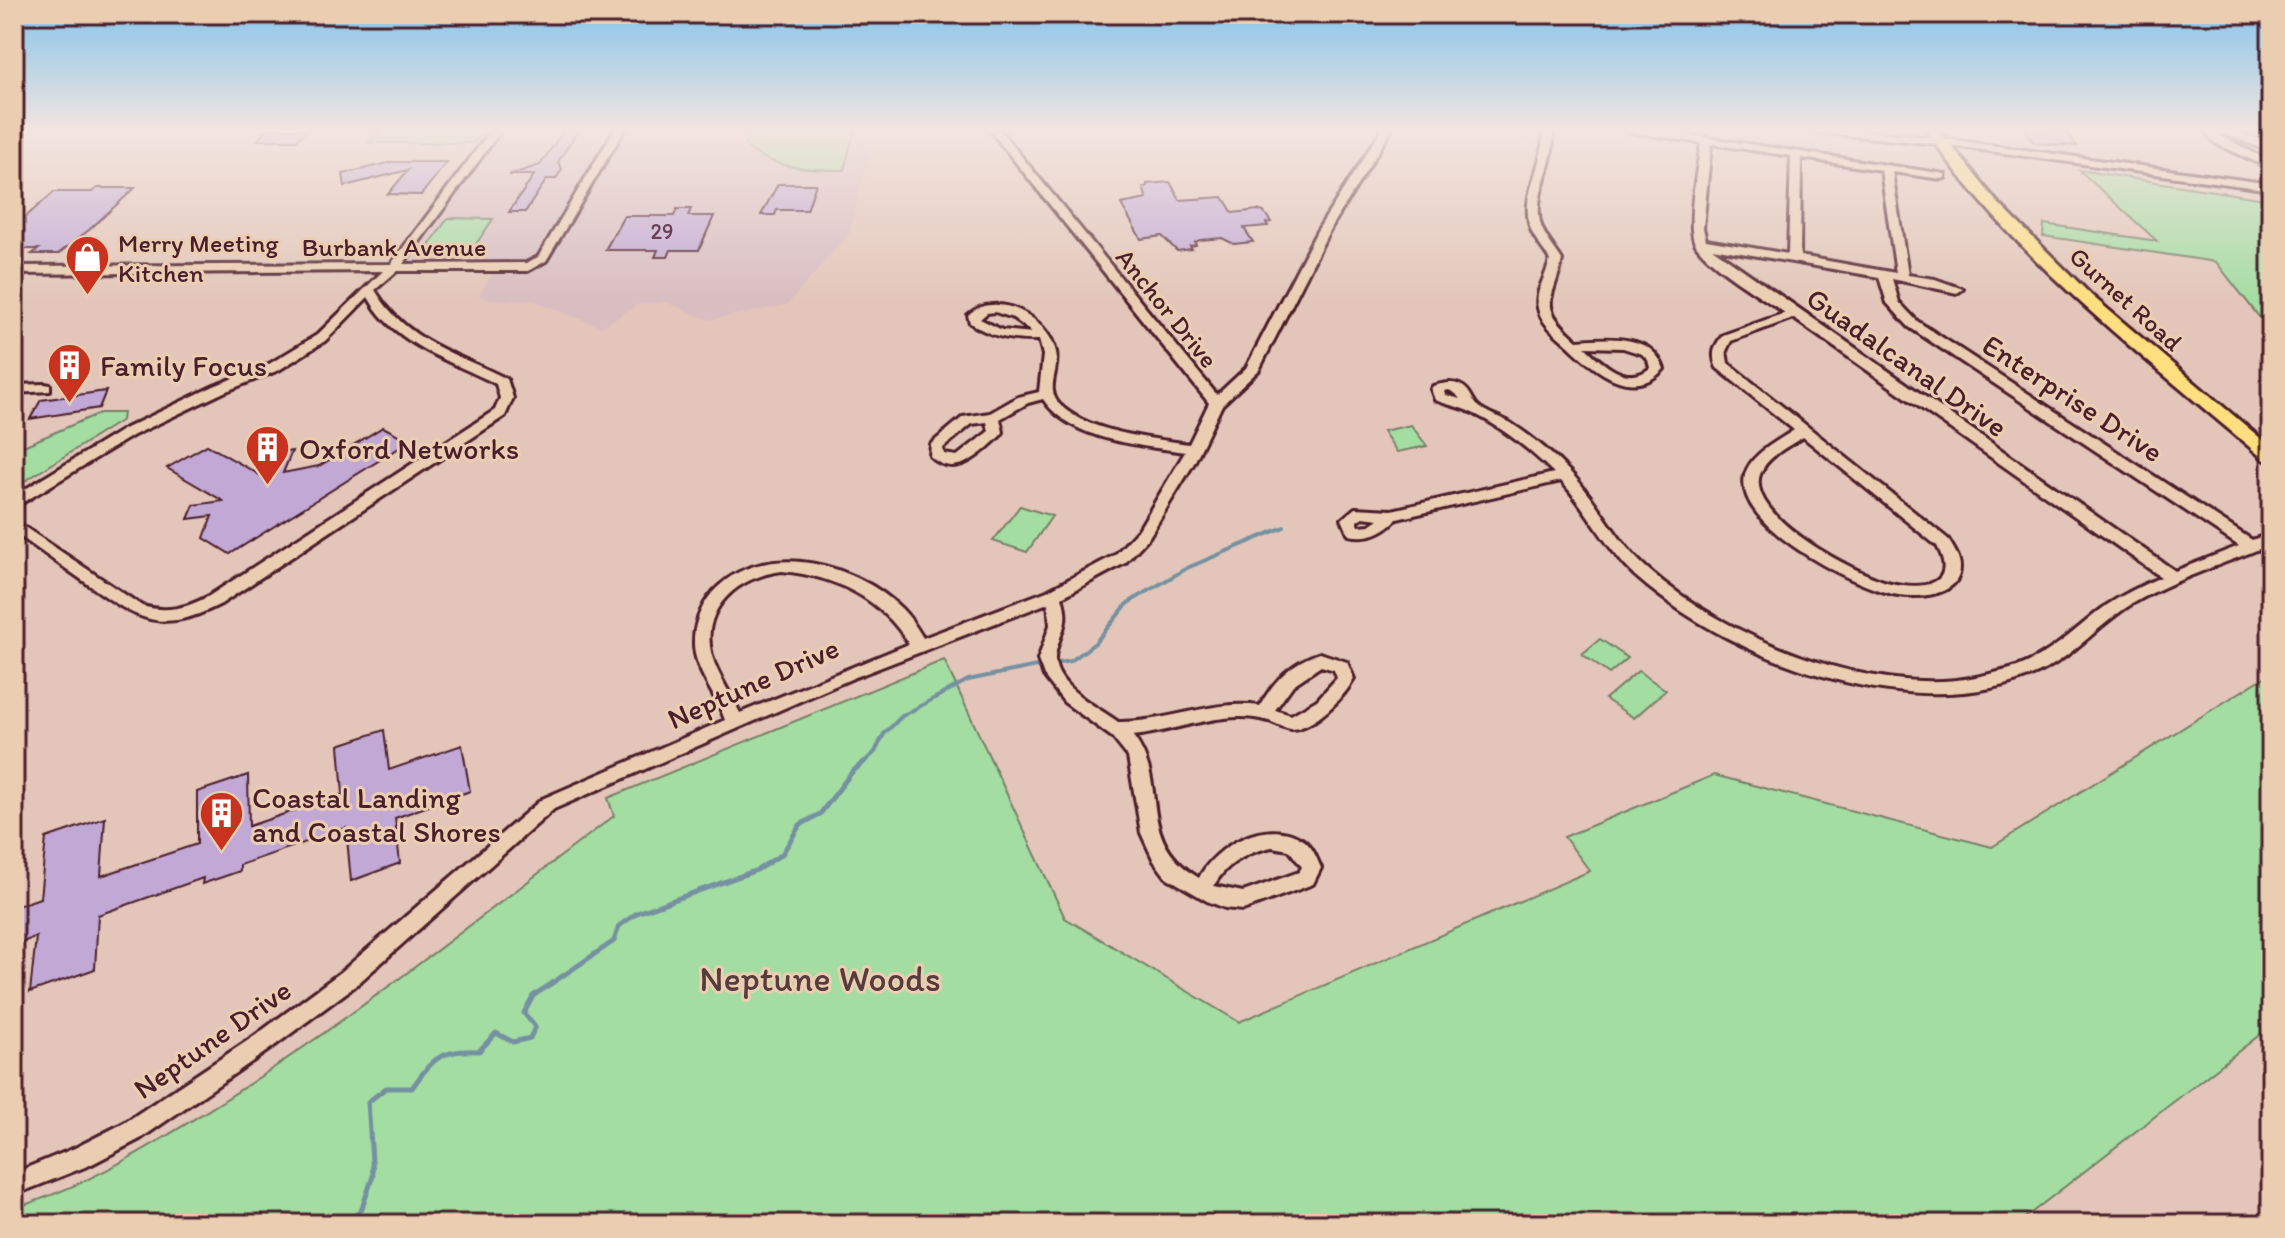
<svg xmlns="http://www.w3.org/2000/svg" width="2285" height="1238" font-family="Itim,sans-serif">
<rect width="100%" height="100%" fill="#e3c6b9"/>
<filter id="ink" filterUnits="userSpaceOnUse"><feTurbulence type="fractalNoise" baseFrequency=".0125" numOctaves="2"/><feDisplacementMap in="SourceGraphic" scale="16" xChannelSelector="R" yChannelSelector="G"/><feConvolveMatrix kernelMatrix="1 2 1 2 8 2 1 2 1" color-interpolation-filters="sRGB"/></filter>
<g filter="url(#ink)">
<!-- built -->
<g fill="#d9bdc1">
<polygon points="503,129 614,129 533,260 521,265 407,264"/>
<polygon points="625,129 875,129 849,234 787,305 708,320 666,302 637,305 601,327 534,301 488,299 479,296 492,274 530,272 545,265"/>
</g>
<!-- green -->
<g fill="#a3dda2" stroke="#767e66" stroke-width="2">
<polygon points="382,129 485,129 474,143 369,143"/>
<path d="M751 129H855L844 170C809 170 771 169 744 145Z"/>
<polygon points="2079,170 2271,200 2271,332 2216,262 2043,236 2044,224 2157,241"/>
<polygon points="448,218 493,219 474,247 428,247"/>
<polygon points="100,413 123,413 122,420 14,488 14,450"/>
<polygon points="1411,425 1427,446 1397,452 1383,431"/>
<polygon points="1020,506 1052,516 1027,552 993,541"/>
<polygon points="1600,639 1628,658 1609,674 1582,654"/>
<path d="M944 660 1065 918 1239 1022 1590 871 1564 837 1714 775 1992 847 2271 673V1026L2017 1224H14V1208C91 1185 156 1143 223 1101 359 1014 485 913 614 816L608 798Z"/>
<polygon points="1638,671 1666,690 1634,718 1605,699"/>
</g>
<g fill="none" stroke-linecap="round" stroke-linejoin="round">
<!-- stream-far1 -->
<g stroke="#7491a1" stroke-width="4">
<polyline points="1059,663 1071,661 1095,643 1128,603 1187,568 1284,527"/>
<polyline points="862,764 875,752 884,734 902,716 968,680 1037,666"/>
</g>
<!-- stream -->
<path stroke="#7491a1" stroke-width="5" d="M342 1224 361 1211 373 1176 368 1102 386 1088H412C433 1058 441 1049 479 1051L496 1033 513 1042 530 1038 535 1027 524 1013 533 996 614 941 619 926 637 913 757 870 782 854 800 825 820 814 852 772 864 762"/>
</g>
<!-- building -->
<g fill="#c1a8d5" stroke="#4a1f2b" stroke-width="2">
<polygon points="268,129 307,129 297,140 257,140"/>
<polygon points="565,129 579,129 558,162 562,169 556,179 547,179 525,212 509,212 534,175 509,175 540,165"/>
<polygon points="2024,129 2065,131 2077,146 2034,143"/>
<polygon points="392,162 447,162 421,195 388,194 408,170 345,186 343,174"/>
<polygon points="1170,182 1180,200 1223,197 1233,213 1258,210 1264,212 1271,222 1266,223 1268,226 1244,228 1253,242 1234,244 1222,238 1200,240 1195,242 1196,245 1190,246 1192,249 1177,251 1162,236 1141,239 1121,204 1147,199 1143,187 1147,187 1147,184"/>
<polygon points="778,184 816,184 807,210 777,210 775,215 761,215"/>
<polygon points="97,188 135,188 89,230 58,254 32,254 39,249 14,249 14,227 54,192 92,192"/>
<polygon points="677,209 691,209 688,216 714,216 699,250 671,250 668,257 655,257 658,250 605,250 624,216 674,216"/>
<polygon points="106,391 99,408 30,419 41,400"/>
<polygon points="383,427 410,441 230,554 204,538 212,516 188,519 194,505 223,501 167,468 207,445 267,479 279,453 292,451 283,473 319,466"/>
<polygon points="384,730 389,770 462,745 470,791 395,818 400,863 351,881 346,828 240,865 240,871 202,884 203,878 98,915 95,969 30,992 36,937 14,945 14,907 40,898 46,838 105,818 101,876 197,844 197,792 248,775 249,826 343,794 339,745"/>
</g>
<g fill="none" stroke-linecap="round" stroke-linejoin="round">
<defs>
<g id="minor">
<polygon points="14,129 23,129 14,135"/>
<path d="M492 129H502L403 264 526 263 538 257 615 129H625L546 261 528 271H397L375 290C406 342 456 353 507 379L513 398 505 416 221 604C159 636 137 619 85 582 62 566 38 549 14 532V520L142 606C167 613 187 608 209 596L495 410 500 398 496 384C450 360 395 346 368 297L325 341 279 370 224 392 134 435 14 508V496L124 429 214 386 269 364 317 335 383 271 14 274V266L391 264Z"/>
<path d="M989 129H999L1217 395 1246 368 1317 231 1382 129H1392L1329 231 1259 370 1222 405 1194 463 1149 537 1125 563 1062 597C1070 623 1062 628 1056 651 1047 684 1097 706 1118 722 1167 723 1211 699 1260 706 1274 680 1292 662 1320 653L1347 662 1354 679C1344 697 1315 728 1292 729 1285 729 1275 723 1269 721 1255 717 1239 716 1225 718 1194 721 1164 733 1133 736 1171 787 1133 837 1199 878 1215 846 1265 818 1300 838 1312 844 1316 857 1321 868L1313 884 1243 910 1225 908 1207 901 1166 877 1154 861 1141 833 1128 757 1112 737 1064 702 1044 676 1038 660 1050 625 1048 603 853 678 554 809 355 986 270 1049 140 1139 90 1165 14 1195V1173L75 1148 124 1123 256 1035 341 972 542 799 725 720C716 693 693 670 694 641 694 621 704 599 719 586 769 540 857 564 902 609 910 617 917 628 923 638L1047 591 1115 555 1139 529 1185 452C1139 445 1071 441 1043 399L1028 403 1000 419 1003 432 1001 435C982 453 955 481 930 456L931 444 963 417 990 413 1018 397 1039 392 1043 355 1039 340C1013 341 991 337 970 323L968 315C996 289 1048 317 1056 352 1060 371 1044 388 1060 405 1089 433 1151 438 1189 444L1209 403ZM995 312 1013 318 1033 333 1002 330 980 319 987 313ZM987 422 989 431 957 456 944 454 943 448 972 424ZM782 571C835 576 881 598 909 644L740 713C731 694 718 676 712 656 699 608 739 576 782 571ZM1321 666 1334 670 1337 678 1317 700 1291 715 1275 710 1293 685ZM1272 847 1289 850 1302 867 1299 872 1243 892 1214 886C1225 864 1248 852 1272 847Z"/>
<path d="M1542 129H1552C1558 161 1533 190 1540 222 1543 236 1555 248 1562 260 1552 305 1537 304 1577 340 1608 338 1652 333 1664 369 1632 403 1594 370 1569 346 1557 335 1541 324 1538 308 1534 292 1547 275 1550 260 1543 248 1531 236 1529 222 1522 190 1547 161 1542 129ZM1585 347 1623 348 1642 354 1648 360 1650 368C1627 387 1603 364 1585 347Z"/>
<path d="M1626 129H1650L1945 174V178L1941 179 1892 172 1908 275 1935 279 1963 289 1957 293 1892 279 1899 302 1917 321 2252 540 2271 533V544C2225 564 2176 578 2132 604 2099 624 2075 655 2040 672 1919 729 1735 662 1640 580 1607 552 1590 512 1561 481L1397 519C1383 533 1369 539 1349 535L1342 519 1355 508 1392 510 1554 473C1528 448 1499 424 1466 410 1456 406 1445 404 1435 400L1431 389 1433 386C1445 383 1457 380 1467 390 1471 394 1473 401 1477 405 1485 413 1500 417 1509 422 1531 436 1552 453 1570 472 1600 503 1617 544 1650 571 1727 638 1873 698 1976 677 1994 673 2013 670 2029 662 2058 648 2081 624 2107 605 2124 594 2142 585 2161 577L1793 318 1731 341 1726 351 1728 363 1948 539C1953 548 1960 557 1960 567 1960 599 1910 599 1889 593 1850 584 1733 525 1745 475 1750 454 1778 441 1794 430L1717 368C1711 355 1714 346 1723 335L1785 313C1764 298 1706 264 1695 243 1686 225 1698 165 1701 143L1631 132ZM1711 144 1791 156 1788 254 1706 240 1703 228ZM1801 158 1881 170 1896 273 1800 256ZM1712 248 1879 277 1887 303 1909 327 2239 546 2175 571ZM1449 390 1456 394 1460 399 1446 395 1445 391ZM1803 437 1937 546C1959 586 1922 590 1891 583 1858 575 1741 515 1761 472 1768 456 1789 446 1803 437ZM1363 517 1379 519 1370 525 1359 526 1357 521Z"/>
<polygon points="1805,129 1840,129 1939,138 2271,184 2271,190 1939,144 1810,132"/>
<polygon points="2211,129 2231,129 2271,145 2271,152 2226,134 2219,135 2271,162 2271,169 2215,143 2206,132"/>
<polygon points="45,384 50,385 50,391 14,393 14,385"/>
</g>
<path id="major" d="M1926 129H1938L1996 201 2092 296 2271 447V462L2265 460C2150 361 2009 256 1926 129Z"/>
</defs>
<!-- minor casing -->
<use href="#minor" stroke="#4a1f2b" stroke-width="6"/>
<!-- major casing -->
<use href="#major" stroke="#4a1f2b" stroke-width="6"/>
<!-- minor -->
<use href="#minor" fill="#ebceb2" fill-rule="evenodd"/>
<!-- major -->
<use href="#major" fill="#fedf80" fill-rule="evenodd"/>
</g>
</g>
<!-- sky -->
<linearGradient id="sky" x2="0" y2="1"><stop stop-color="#85c4eb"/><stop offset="0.43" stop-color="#f2e5e0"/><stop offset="1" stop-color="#f2e5e0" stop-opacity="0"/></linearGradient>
<rect width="2285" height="302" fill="url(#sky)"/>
<!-- icons -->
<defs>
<symbol id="shop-pin" viewBox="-11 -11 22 30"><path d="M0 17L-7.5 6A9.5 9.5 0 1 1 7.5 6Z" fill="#c8321e" stroke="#ebceb2"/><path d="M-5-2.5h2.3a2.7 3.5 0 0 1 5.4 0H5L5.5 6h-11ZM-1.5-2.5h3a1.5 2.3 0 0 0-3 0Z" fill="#fff"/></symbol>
<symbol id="building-pin" viewBox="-11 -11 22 30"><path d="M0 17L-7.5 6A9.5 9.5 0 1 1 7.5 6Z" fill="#c8321e" stroke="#ebceb2"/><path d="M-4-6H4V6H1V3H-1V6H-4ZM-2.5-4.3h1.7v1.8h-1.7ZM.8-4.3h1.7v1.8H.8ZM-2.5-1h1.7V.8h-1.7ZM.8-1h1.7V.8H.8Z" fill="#fff"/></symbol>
</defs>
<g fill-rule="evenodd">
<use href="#shop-pin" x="62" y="232" width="51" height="69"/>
<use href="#building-pin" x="44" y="340" width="51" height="69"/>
<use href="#building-pin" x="242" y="422" width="51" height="69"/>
<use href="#building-pin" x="196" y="788" width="51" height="69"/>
</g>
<g text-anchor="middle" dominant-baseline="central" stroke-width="6" stroke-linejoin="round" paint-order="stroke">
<!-- far-number labels -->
<g font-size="22" fill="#684156">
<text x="662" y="231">29</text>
</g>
<!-- far-poi labels -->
<g font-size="26" fill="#4a1f2b" stroke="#ebceb2" text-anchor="start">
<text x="118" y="243">Merry Meeting<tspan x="118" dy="30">Kitchen</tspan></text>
</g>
<!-- far-street labels -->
<g font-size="26" fill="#4a1f2b" stroke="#ebceb2">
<text x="394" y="247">Burbank Avenue</text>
<text transform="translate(2126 299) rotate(42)">Gurnet Road</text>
<text transform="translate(1167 308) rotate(51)">Anchor Drive</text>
</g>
<!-- street labels -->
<g font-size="30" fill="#4a1f2b" stroke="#ebceb2">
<text transform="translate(1907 362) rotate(35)">Guadalcanal Drive</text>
<text transform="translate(2073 398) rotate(33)">Enterprise Drive</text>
<text transform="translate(753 683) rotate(-24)">Neptune Drive</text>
<text transform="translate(212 1039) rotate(-35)">Neptune Drive</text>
</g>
<!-- poi labels -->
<g font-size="30" fill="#4a1f2b" stroke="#ebceb2" text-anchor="start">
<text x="100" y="365">Family Focus</text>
<text x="299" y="448">Oxford Networks</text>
<text x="252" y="797">Coastal Landing<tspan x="252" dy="34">and Coastal Shores</tspan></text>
</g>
<!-- near-park labels -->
<g font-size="36" fill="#573c3d" stroke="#ebceb2">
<text x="820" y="978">Neptune Woods</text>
</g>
</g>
<!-- margin -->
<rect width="2285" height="1238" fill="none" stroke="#ebceb2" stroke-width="48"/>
<rect x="24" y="24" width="2237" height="1190" fill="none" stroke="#4a1f2b" stroke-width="3" filter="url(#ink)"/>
</svg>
